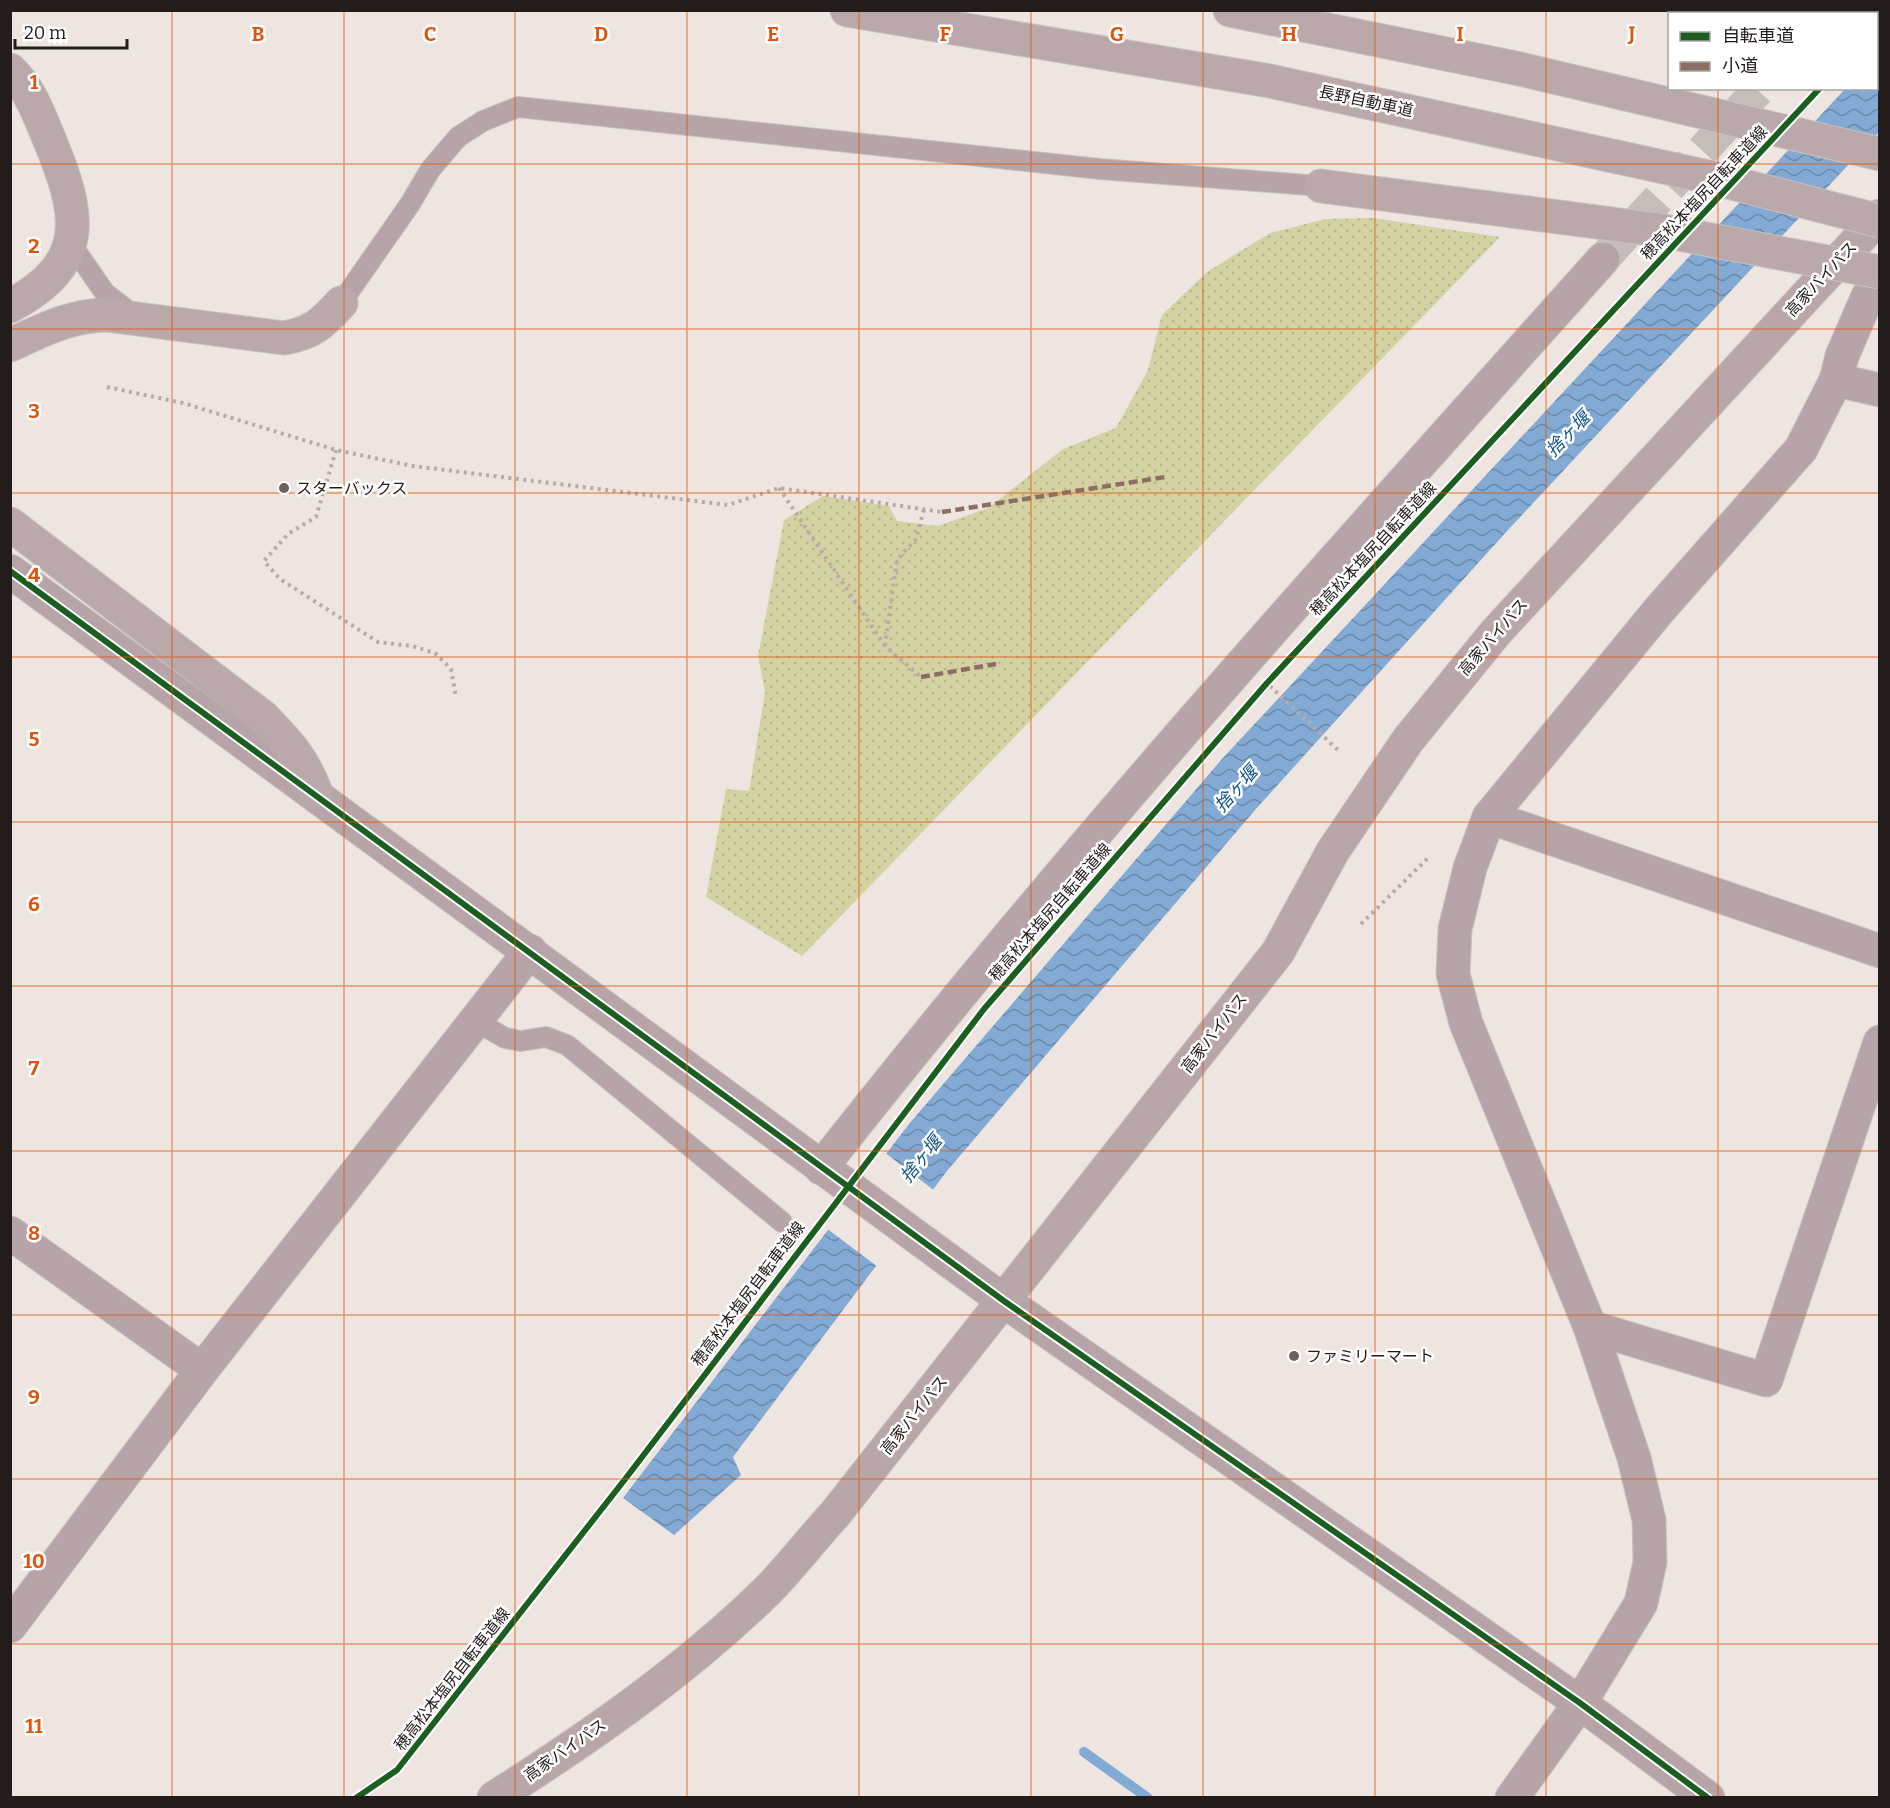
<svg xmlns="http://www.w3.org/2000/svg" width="1890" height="1808" font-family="Bitter,'Noto Sans JP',serif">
<defs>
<pattern id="grass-dots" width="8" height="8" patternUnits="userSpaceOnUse" patternTransform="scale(1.5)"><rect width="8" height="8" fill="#d4d2a2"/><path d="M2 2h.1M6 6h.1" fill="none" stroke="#b6b48b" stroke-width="1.8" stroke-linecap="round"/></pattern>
<pattern id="water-waves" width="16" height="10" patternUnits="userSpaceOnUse" patternTransform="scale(1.5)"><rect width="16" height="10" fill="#82aad4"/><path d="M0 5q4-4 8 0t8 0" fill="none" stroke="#6a8aab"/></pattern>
</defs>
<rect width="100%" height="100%" fill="#eee5e1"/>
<!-- grass -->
<polygon fill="url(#grass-dots)" points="1373,218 1500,237 802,956 706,897 726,789 749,791 765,692 758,656 784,520 823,496 889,506 897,521 938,526 988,508 1063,449 1116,428 1148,370 1162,315 1207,272 1270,233 1326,219"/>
<!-- water -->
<polygon fill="url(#water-waves)" points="1879,52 1879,132 1508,530 1255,810 947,1171 733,1457 741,1475 674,1535 623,1498 909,1124 1222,759 1845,89 1876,88 1877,55"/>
<!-- pier -->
<polygon fill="#eee5e1" points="884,1152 935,1191 878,1267 826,1228"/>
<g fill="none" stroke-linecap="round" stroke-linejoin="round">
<!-- stream -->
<polyline stroke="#82aad4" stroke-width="10" points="1084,1752 1148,1798"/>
<!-- minor-tunnel -->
<polyline stroke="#c5bdb9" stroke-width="33" stroke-dasharray="33 16" stroke-linecap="butt" points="1603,259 1760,88"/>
<defs>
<g id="service">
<polyline points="71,244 105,293 132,314"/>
<polyline points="341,303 410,204 430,170 458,137 483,121 518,107 1100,169 1321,186"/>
<polyline points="474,1020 505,1038 521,1041 546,1037 567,1045 782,1222"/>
</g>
<g id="minor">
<polyline points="1777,10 1782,14"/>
<polyline points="1831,14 1835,10"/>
<polyline points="1842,356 1868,296 1880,283"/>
<polyline points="1836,380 1880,390"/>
<polyline points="1489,817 1880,951"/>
<path d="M821 1168C1068 853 1336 557 1603 259"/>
<polyline points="1590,1327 1766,1380 1880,1042"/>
</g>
<g id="tertiary">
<polyline points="10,571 1004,1301 1580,1703 1708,1798"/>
<polyline points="10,1233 202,1370"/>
<polyline points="10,1626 202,1370 530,951"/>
<polyline points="1512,1798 1580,1703 1641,1603 1650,1562 1649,1520 1634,1458 1590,1327 1466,1023 1453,974 1455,929 1470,868 1489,817 1660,609 1801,449 1836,380 1842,356"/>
</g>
<path id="trunk" d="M494 1798C590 1737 688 1669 769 1589 792 1565 813 1538 835 1514L1278 952 1333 851 1408 740 1496 632 1880 216"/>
<g id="motorway">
<polyline points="847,10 1270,81 1709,177"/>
<polyline points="1230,10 1520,69 1880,154"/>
<path d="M10 70C31 90 39 115 50 141 80 214 91 263 10 306"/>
<polyline points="1321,186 1658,230"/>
<path d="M10 345C43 330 71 315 107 315L284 338C312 333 322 324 341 303"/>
<path d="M10 524 263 717C289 744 303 758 316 793"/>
</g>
</defs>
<!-- service casing -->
<use href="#service" stroke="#c8c2be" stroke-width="22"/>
<!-- minor casing -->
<use href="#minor" stroke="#c8c2be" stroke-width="35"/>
<!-- tertiary casing -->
<use href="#tertiary" stroke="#c8c2be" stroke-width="35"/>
<!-- trunk casing -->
<use href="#trunk" stroke="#c8c2be" stroke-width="35"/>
<!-- motorway casing -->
<use href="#motorway" stroke="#c8c2be" stroke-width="35"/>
<!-- path -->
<g stroke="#b8aaab" stroke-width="4" stroke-dasharray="3 4.5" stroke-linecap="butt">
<polyline points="107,387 183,403 336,450 413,466 728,505 779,488 942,512"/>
<polyline points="336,450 316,517 288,534 264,561 280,579 378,642 412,646 435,653 451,669 456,697"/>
<polyline points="779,488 885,646 921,677"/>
<polyline points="885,646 897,560 916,539 924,509"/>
<polyline points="1270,686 1341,753"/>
<polyline points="1361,924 1430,856"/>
</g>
<!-- service -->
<use href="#service" stroke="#b7a4a8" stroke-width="20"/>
<!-- minor -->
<use href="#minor" stroke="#b7a4a8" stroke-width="33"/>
<!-- tertiary -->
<use href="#tertiary" stroke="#b7a4a8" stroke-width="33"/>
<!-- trunk -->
<use href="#trunk" stroke="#b8a6a9" stroke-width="33"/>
<!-- motorway -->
<use href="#motorway" stroke="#baa8ab" stroke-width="33"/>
<defs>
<g id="motorway-bridge">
<polyline points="1709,177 1880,221"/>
<polyline points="1658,230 1880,272"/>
</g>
</defs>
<!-- motorway-bridge casing -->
<use href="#motorway-bridge" stroke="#c8c2be" stroke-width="35" stroke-linecap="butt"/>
<!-- motorway-bridge -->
<use href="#motorway-bridge" stroke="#baa8ab" stroke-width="33"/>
<!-- quiet -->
<g stroke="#8d6e63" stroke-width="4.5" stroke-dasharray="9 4.5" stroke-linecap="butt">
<polyline points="942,512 1165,477"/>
<polyline points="921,677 996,664"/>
</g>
<defs>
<g id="cycleway">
<polyline points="10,571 1004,1301 1580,1703 1708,1798"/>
<polyline points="356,1798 397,1770 626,1478 984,1009 1267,683 1820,88"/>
</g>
</defs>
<!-- cycleway casing -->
<use href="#cycleway" stroke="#fff" stroke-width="10"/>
<!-- cycleway -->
<use href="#cycleway" stroke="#1b5e20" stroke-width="6"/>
</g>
<!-- grid -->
<path fill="none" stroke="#de560d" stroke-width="1.5" stroke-opacity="0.55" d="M172 10V1798M344 10V1798M515 10V1798M687 10V1798M859 10V1798M1031 10V1798M1203 10V1798M1375 10V1798M1546 10V1798M1718 10V14M1718 88V1798M10 164H1880M10 329H1880M10 493H1880M10 657H1880M10 822H1880M10 986H1880M10 1151H1880M10 1315H1880M10 1479H1880M10 1644H1880"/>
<!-- markers -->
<g fill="#696260" stroke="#fff" stroke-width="2">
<circle cx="284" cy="488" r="6"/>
<circle cx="1294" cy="1356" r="6"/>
</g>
<g text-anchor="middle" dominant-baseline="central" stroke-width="5" stroke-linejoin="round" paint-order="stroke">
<!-- street labels -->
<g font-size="16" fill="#221c1a" stroke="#fff">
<text transform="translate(1366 101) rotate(12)">長野自動車道</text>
<text transform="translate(1704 193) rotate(-47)">穂高松本塩尻自転車道線</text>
<text transform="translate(1821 279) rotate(-47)">高家バイパス</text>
<text transform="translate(1373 549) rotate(-47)">穂高松本塩尻自転車道線</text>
<text transform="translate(1493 637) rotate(-49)">高家バイパス</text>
<text transform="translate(1050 912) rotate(-49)">穂高松本塩尻自転車道線</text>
<text transform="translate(1214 1033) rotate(-52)">高家バイパス</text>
<text transform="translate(748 1294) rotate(-53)">穂高松本塩尻自転車道線</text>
<text transform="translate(914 1415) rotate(-51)">高家バイパス</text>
<text transform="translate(452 1679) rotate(-52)">穂高松本塩尻自転車道線</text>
<text transform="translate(565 1750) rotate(-35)">高家バイパス</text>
</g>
<!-- poi labels -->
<g font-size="16" fill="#221c1a" stroke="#fff" text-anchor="start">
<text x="296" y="488">スターバックス</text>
<text x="1306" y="1356">ファミリーマート</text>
</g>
<!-- water labels -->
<g font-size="18" font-style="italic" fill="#12558f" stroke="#fff">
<text transform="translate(1568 434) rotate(-46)">捨ヶ堰</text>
<text transform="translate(1236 789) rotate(-48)">捨ヶ堰</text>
<text transform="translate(921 1159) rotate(-51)">捨ヶ堰</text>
</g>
</g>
<g font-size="20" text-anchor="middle" font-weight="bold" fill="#de560d" stroke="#fff" stroke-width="5" stroke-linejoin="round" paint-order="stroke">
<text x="258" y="41">B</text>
<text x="430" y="41">C</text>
<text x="601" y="41">D</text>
<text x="773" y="41">E</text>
<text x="945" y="41">F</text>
<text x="1117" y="41">G</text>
<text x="1289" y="41">H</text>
<text x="1460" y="41">I</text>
<text x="1632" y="41">J</text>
<text x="34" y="89">1</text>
<text x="34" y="253">2</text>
<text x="34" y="418">3</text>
<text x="34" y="582">4</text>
<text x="34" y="746">5</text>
<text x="34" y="911">6</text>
<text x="34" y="1075">7</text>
<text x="34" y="1240">8</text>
<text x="34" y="1404">9</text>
<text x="34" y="1568">10</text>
<text x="34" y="1733">11</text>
</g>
<!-- border -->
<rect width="1890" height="1808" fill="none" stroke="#221c1a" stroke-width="24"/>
<!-- legend -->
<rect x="1668" y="12" width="210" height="78" fill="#ffffff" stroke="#a7a4a3" stroke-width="1.5"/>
<rect x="1680" y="32" width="30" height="9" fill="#1b5e20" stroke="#a7a4a3" stroke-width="1.5"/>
<text x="1722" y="42" font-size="18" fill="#221c1a">自転車道</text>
<rect x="1680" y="62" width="30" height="9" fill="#8d6e63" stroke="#a7a4a3" stroke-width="1.5"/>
<text x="1722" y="72" font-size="18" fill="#221c1a">小道</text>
<!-- scale -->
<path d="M15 39v9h112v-9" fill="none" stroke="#221c1a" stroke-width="3"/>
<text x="24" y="39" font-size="18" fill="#221c1a" stroke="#ffffff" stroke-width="4.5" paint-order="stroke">20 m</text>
</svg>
